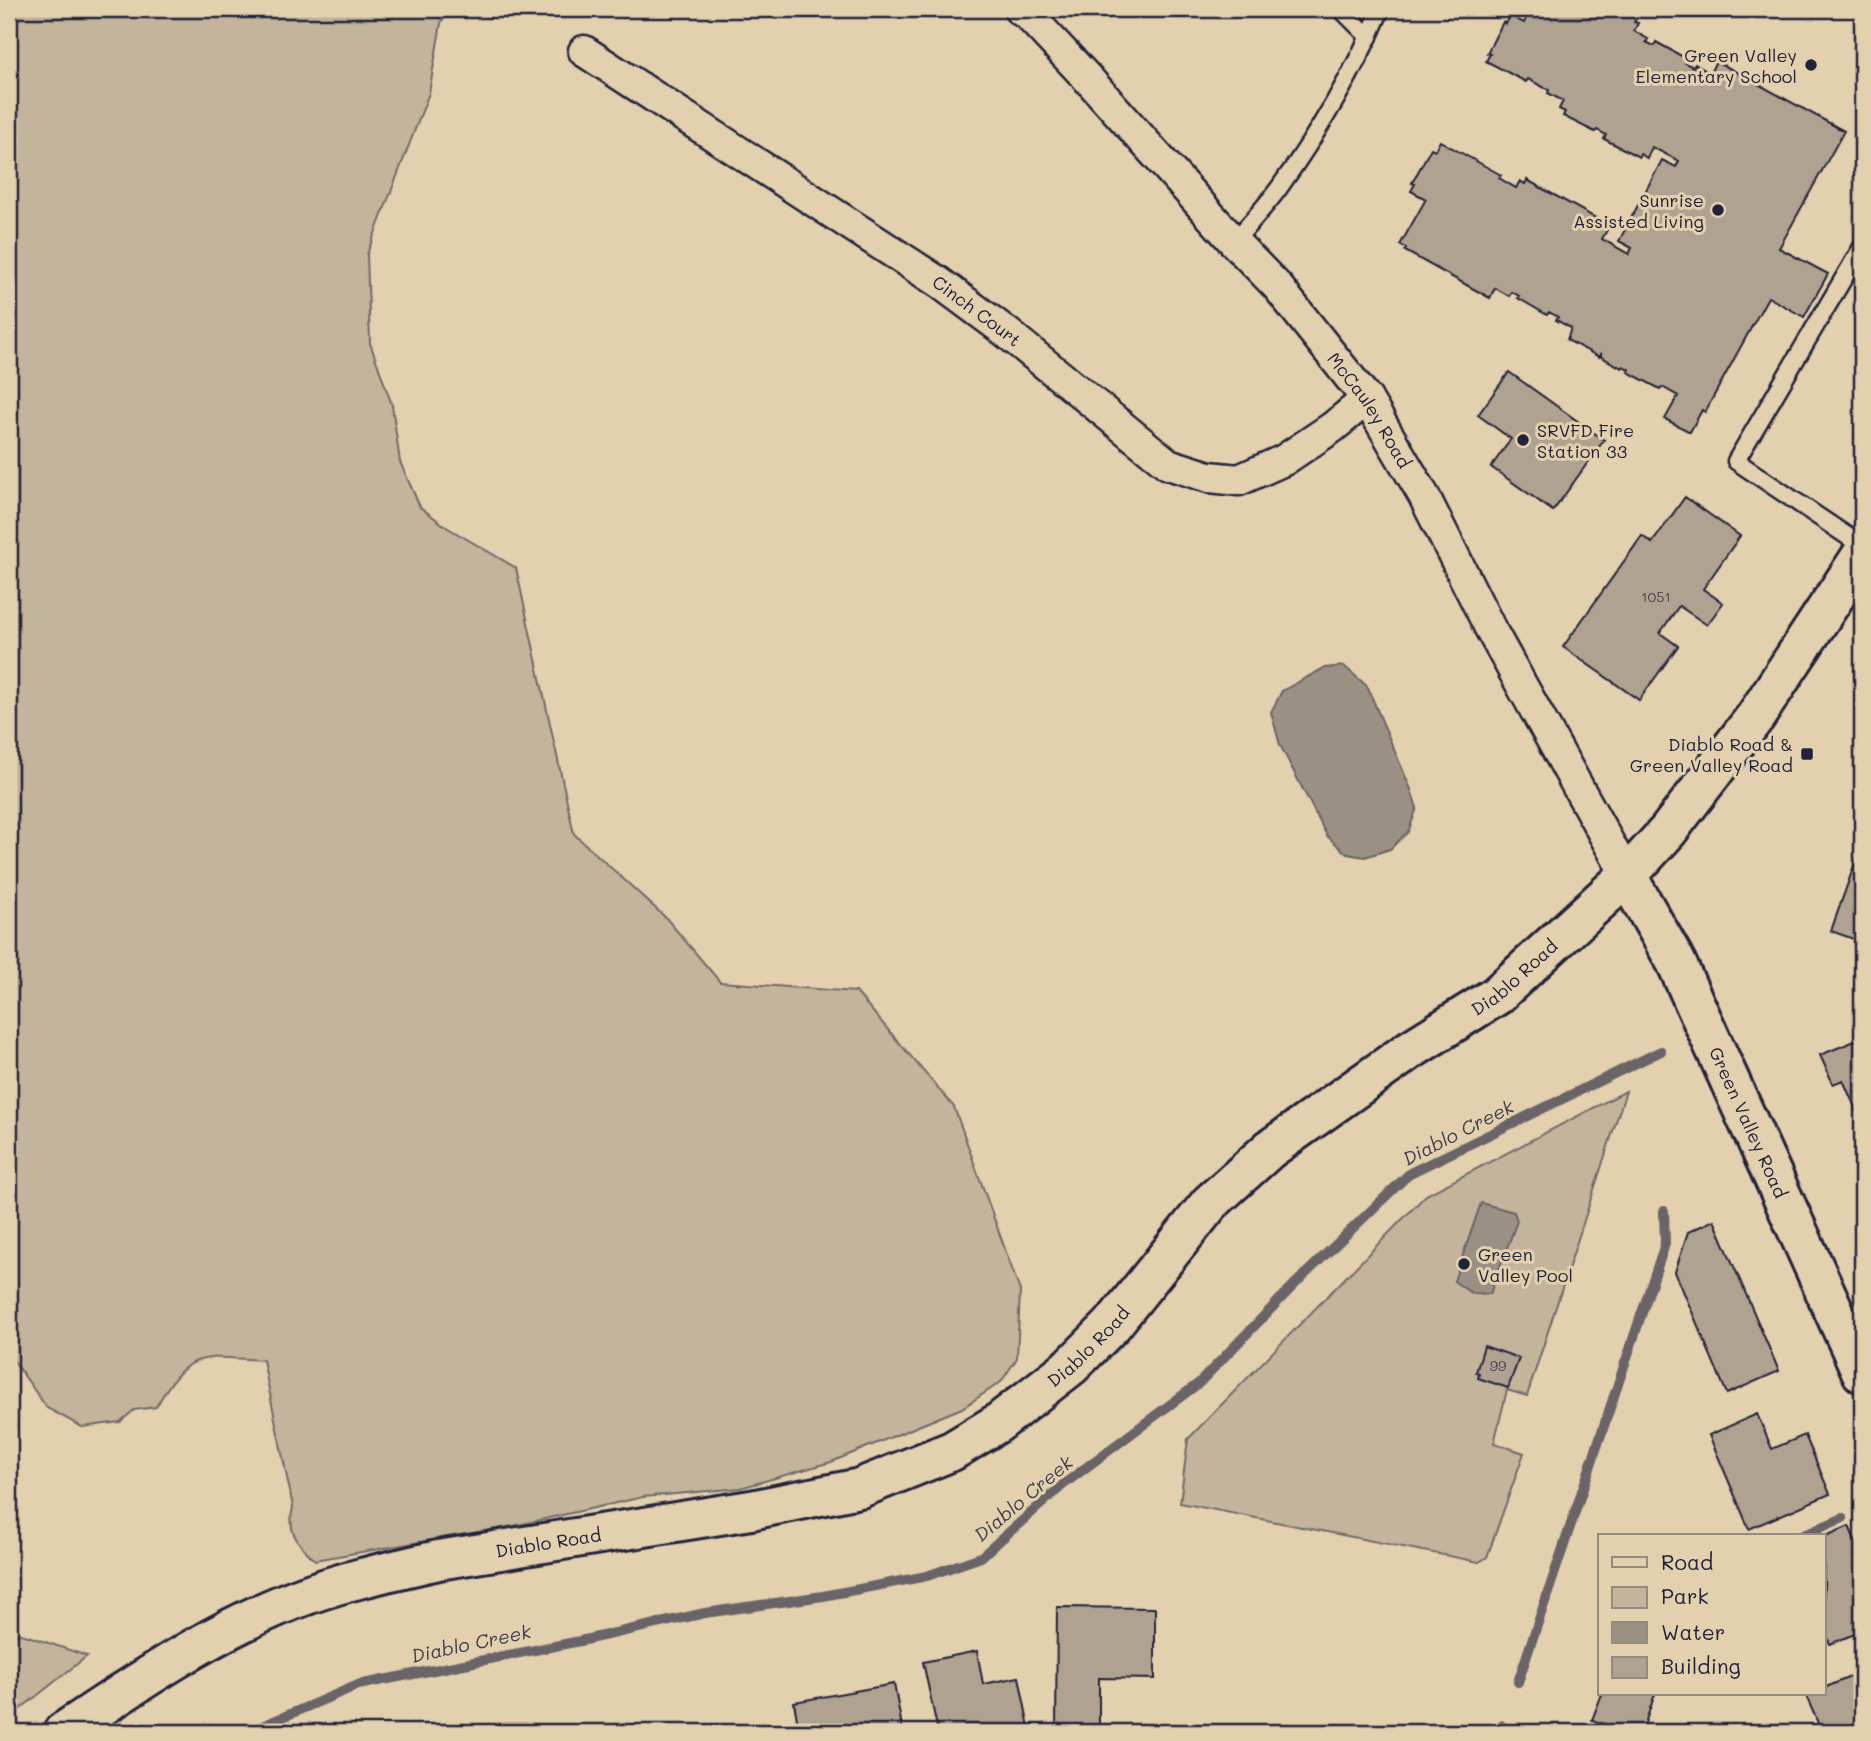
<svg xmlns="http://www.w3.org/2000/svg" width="1871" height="1741" font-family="Mali,sans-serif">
<rect width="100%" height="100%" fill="#e2d0ae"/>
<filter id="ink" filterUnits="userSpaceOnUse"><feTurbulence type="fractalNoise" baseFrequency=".0143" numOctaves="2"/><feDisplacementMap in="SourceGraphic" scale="14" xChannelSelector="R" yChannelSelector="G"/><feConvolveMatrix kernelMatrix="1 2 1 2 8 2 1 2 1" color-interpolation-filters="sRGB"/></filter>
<g filter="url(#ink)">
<!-- green -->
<g fill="#c3b49b" stroke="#726b6b" stroke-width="2">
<path d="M9 9H449L441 23 429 93 367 254 370 343 392 405 400 462 420 507 448 528 516 568 574 834 666 918 720 982 856 992 954 1107 1020 1291 1017 1358 1001 1382 962 1408 831 1462 740 1488 643 1497 513 1526 315 1560C297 1543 287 1532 293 1507L263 1360C202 1357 189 1348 156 1407L134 1410 120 1422 82 1427 47 1408 11 1357 9 1352Z"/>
<polygon points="1626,1091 1527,1396 1507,1390 1494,1443 1524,1453 1487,1557 1479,1562 1180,1503 1188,1439 1426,1195"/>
<polygon points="9,1632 25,1635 87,1656 9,1718"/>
</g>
<!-- water -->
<g fill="#9b9084" stroke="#6b6467" stroke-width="2">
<polygon points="1344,666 1367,686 1410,787 1417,808 1408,832 1390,849 1365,857 1347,854 1327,836 1280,745 1271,712 1282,691 1324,668"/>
<polygon points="1481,1203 1514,1212 1517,1221 1490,1294 1471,1293 1454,1281"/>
</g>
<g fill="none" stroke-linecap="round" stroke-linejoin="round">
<!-- stream -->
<g stroke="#6b6467" stroke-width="10">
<polyline points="1801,1536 1843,1518"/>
<polyline points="1518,1682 1665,1244 1664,1211"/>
<polyline points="248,1732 358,1685 580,1641 705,1613 823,1596 927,1576 981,1557 1064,1484 1199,1383 1295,1284 1410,1173 1661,1051"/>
<polyline points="1499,1732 1501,1725"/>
</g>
</g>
<!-- building -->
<g fill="#b0a290" stroke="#22223b" stroke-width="2">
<polygon points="1531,9 1610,9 1614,11 1618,9 1636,19 1634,22 1638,23 1634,31 1648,39 1646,42 1654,46 1656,42 1687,59 1685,63 1693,67 1695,64 1710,73 1716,61 1844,131 1779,248 1828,274 1804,317 1768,297 1705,412 1702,410 1690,432 1665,419 1678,396 1662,387 1660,389 1628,372 1629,369 1623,366 1622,368 1601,357 1601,354 1599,357 1567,340 1571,328 1556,320 1558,317 1549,312 1547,315 1518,298 1519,296 1512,292 1509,296 1495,288 1490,298 1405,251 1406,248 1400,245 1426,199 1411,191 1415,184 1412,183 1431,148 1435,150 1440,141 1501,175 1499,178 1516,188 1520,181 1525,184 1527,180 1603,222 1601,225 1608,228 1602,239 1629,254 1632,248 1619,241 1662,160 1676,167 1679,161 1652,147 1647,158 1640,154 1639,157 1604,139 1606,135 1597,130 1595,132 1563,116 1565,112 1559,109 1563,101 1548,93 1549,90 1528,79 1526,82 1486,61 1490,54 1487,53 1503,22 1506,24 1510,16 1524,23"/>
<polygon points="1509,372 1604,440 1553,511 1491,467 1511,439 1478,415"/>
<polygon points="1685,497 1740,536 1703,589 1723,603 1707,625 1679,606 1660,633 1678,646 1639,700 1563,647 1642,536 1652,543"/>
<polygon points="1862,843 1862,942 1831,931"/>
<polygon points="1862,1038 1862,1118 1860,1119 1843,1080 1833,1084 1820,1055"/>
<polygon points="1714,1220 1779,1371 1727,1394 1675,1272 1688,1232"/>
<polygon points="1484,1346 1519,1358 1508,1388 1478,1378 1479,1373 1476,1372"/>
<polygon points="1757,1414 1772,1449 1805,1435 1830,1494 1749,1529 1709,1435"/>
<polygon points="1849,1526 1862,1557 1862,1631 1830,1644 1824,1629 1824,1537"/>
<polygon points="1057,1607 1155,1608 1155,1679 1099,1678 1099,1732 1056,1732"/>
<polygon points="977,1651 983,1684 1019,1677 1030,1732 938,1732 923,1662"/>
<polygon points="1862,1672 1862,1729 1855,1732 1822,1732 1806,1696 1824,1694 1824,1688"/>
<polygon points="894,1684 903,1732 799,1732 794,1702"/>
<polygon points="1602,1694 1655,1694 1642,1732 1627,1732 1592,1720"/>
<polygon points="763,1723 765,1732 711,1732"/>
</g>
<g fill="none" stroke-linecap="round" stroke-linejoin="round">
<defs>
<g id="lane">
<polyline points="1341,9 1369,37"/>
<path d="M1234 242C1249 224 1265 207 1279 188 1317 135 1356 69 1381 9"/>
<polyline points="1862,247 1736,461 1862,546"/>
</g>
<g id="street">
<path id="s1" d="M1019 9 1029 16 1091 82 1234 242 1277 286 1367 399 1424 496 1490 628 1627 876"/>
<path id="s2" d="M584 51 940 283 1006 332 1168 464 1209 477 1239 480 1284 460 1333 427 1367 399"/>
</g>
<g id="secondary">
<path id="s3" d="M1627 876 1676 962 1862 1373"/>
<path id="s4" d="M63 1732C140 1681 221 1625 309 1594 351 1579 395 1570 438 1560L751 1510 860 1488 952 1451 998 1423 1071 1366 1112 1325 1210 1203 1270 1149 1410 1050 1496 996 1627 876 1668 831 1756 716 1862 555"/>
</g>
</defs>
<!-- lane casing -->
<use href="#lane" stroke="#22223b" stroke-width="21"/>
<!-- street casing -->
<use href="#street" stroke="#22223b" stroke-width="35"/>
<!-- secondary casing -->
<use href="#secondary" stroke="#22223b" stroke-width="44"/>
<!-- lane -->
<use href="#lane" stroke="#e2d0ae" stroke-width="16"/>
<!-- street -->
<use href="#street" stroke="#e2d0ae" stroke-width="30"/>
<!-- secondary -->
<use href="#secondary" stroke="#e2d0ae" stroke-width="38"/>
</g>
</g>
<!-- markers -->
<g fill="#22223b" stroke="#e2d0ae" stroke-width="2.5">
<circle cx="1811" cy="65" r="7"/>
<circle cx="1718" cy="210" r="7"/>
<circle cx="1523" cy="440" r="7"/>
<rect x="1800" y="747" width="14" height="14" rx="3.5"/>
<circle cx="1464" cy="1264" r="7"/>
</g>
<g text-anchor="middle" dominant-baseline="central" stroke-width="6" stroke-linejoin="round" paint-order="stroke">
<!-- number labels -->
<g font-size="14" fill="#464250">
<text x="1656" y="596">1051</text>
<text x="1498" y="1365">99</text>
</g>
<!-- poi labels -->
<g font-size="18" fill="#22223b" stroke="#e2d0ae" text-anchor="end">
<text x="1797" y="55">Green Valley<tspan x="1797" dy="21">Elementary School</tspan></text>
<text x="1704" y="200">Sunrise<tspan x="1704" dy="21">Assisted Living</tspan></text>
<text x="1537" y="430" text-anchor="start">SRVFD Fire<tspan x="1537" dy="21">Station 33</tspan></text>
<text x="1793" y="744">Diablo Road &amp;<tspan x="1793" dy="21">Green Valley Road</tspan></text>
<text x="1478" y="1254" text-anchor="start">Green<tspan x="1478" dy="21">Valley Pool</tspan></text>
</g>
<!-- street labels -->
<g font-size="18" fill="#22223b" stroke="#e2d0ae">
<text stroke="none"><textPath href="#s2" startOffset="471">Cinch Court</textPath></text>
<text stroke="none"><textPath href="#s1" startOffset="534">McCauley Road</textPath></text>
<text stroke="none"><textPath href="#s4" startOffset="1684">Diablo Road</textPath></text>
<text stroke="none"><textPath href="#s3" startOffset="275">Green Valley Road</textPath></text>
<text stroke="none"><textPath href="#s4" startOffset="1116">Diablo Road</textPath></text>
<text stroke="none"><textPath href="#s4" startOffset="528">Diablo Road</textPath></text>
</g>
<!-- water labels -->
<g font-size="19" font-style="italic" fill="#403e4d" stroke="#e2d0ae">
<text transform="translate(1458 1132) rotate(-27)">Diablo Creek</text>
<text transform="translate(1023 1498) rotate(-40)">Diablo Creek</text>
<text transform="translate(471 1643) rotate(-12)">Diablo Creek</text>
</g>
</g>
<!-- margin -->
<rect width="1871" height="1741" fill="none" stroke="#e2d0ae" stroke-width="35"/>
<rect x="18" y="18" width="1836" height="1706" fill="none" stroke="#22223b" stroke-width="2.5" filter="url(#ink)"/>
<!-- legend -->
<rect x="1598" y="1534" width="228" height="161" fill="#e2d0ae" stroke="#958a80" stroke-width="2"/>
<rect x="1612" y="1557" width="35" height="10" fill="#e2d0ae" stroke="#958a80" stroke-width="2"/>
<text x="1661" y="1570" font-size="21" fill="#22223b">Road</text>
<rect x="1612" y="1587" width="35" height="21" fill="#c3b49b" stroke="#958a80" stroke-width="2"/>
<text x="1661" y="1604" font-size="21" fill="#22223b">Park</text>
<rect x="1612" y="1622" width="35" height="21" fill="#9b9084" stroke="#958a80" stroke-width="2"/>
<text x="1661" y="1640" font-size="21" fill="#22223b">Water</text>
<rect x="1612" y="1657" width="35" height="21" fill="#b0a290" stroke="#958a80" stroke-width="2"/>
<text x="1661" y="1674" font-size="21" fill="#22223b">Building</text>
</svg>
